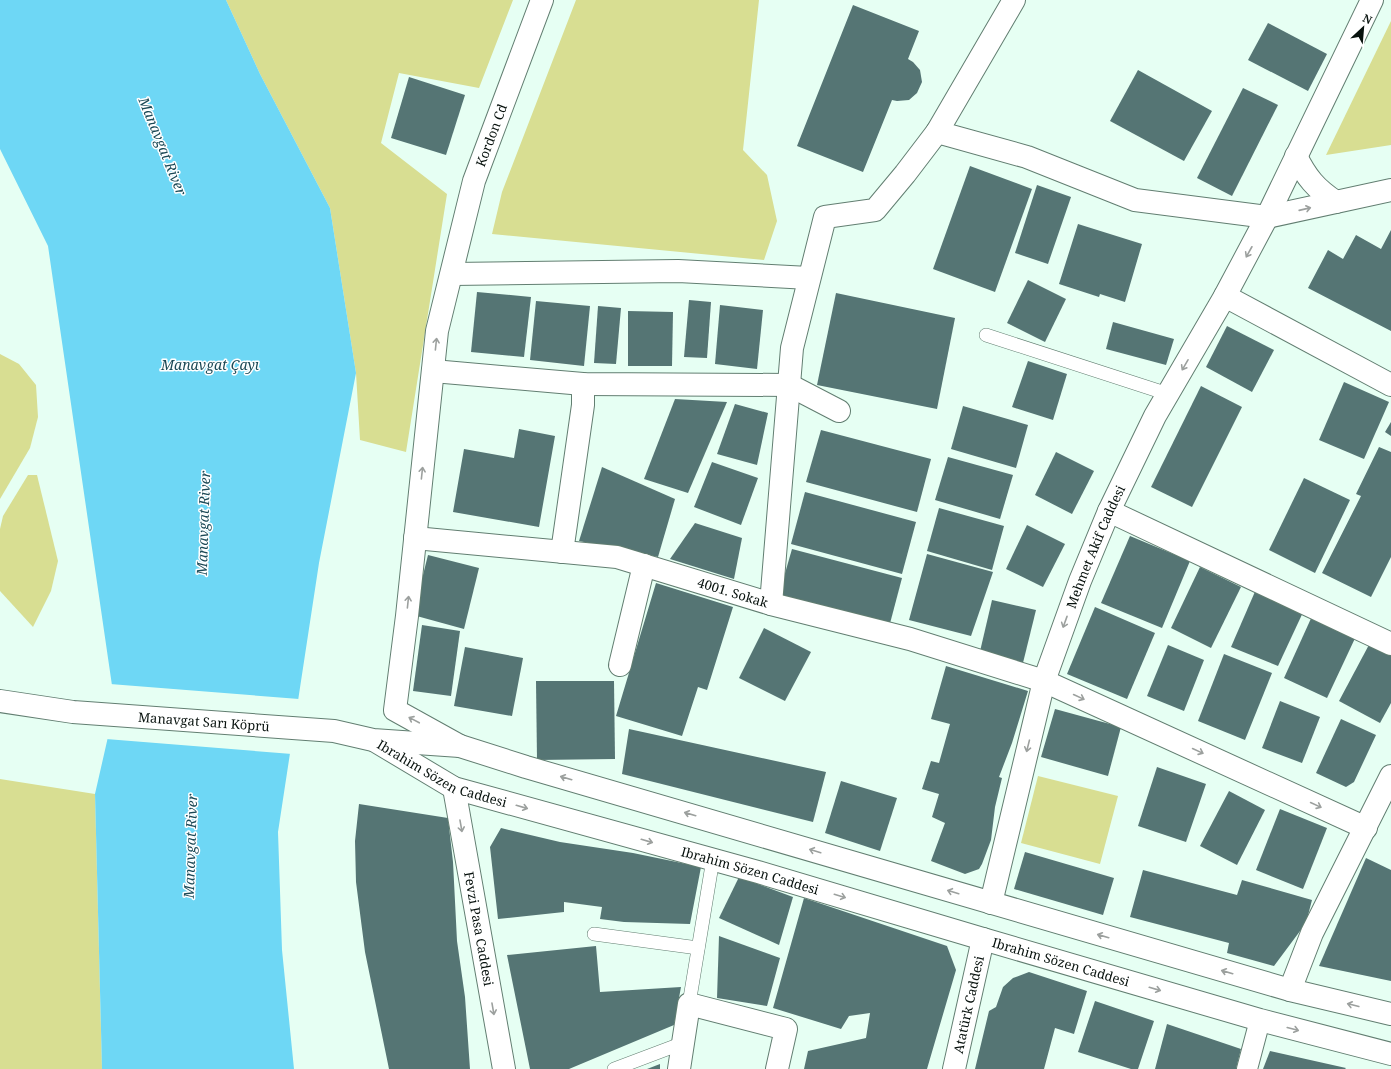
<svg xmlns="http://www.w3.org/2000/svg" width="1391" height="1069" font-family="'Noto Serif',serif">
<rect width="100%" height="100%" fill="#e6fff3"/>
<!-- green -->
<g fill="#d8de92">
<polygon points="226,0 513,0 479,88 399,73 381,143 447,194 406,452 360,440 356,373 330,208 260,74"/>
<polygon points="576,0 759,0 743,150 767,175 777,221 764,260 492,234 502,192"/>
<polygon points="1391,21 1391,145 1326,155"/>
<polygon points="0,354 19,364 36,385 38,417 30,448 0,499"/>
<polygon points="28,475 37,475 58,561 51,591 33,627 0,591 0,529 3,516"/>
<polygon points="1038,776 1118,796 1100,864 1021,843"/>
<polygon points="0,779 95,794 102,1069 0,1069"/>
</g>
<!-- water -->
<polygon fill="#6ed7f5" points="0,0 226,0 260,74 330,208 356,373 319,563 278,832 282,950 294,1069 102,1069 95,794 115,706 48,246 0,149"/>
<!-- pier -->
<polygon fill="#e6fff3" points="110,684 299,699 292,754 106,739 113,706"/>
<!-- building -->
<g fill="#557574">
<polygon points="853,5 919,31 908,59 913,62 920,70 922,82 917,93 909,100 897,101 892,100 863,172 797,146"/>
<polygon points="1268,23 1327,54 1308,91 1248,60"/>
<polygon points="1138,70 1212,111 1184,161 1110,121"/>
<polygon points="409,77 465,95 446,155 391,138"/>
<polygon points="1243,88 1278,105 1232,196 1197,178"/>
<polygon points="970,166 1032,189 995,292 933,269"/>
<polygon points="1037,185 1071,197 1048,264 1015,253"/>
<polygon points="1078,224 1142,244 1125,302 1100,294 1099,297 1059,284"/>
<polygon points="1391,230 1391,331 1308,288 1328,250 1343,259 1356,235 1381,249"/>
<polygon points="1028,280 1066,299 1045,342 1007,323"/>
<polygon points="477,292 531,297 524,357 471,352"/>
<polygon points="836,293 955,318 937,409 817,385"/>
<polygon points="689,300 711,302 707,358 684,357"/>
<polygon points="536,301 590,306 584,366 530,360"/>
<polygon points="720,305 763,310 757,369 715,364"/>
<polygon points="598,306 621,308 616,364 594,363"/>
<polygon points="628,311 673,312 672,366 628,366"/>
<polygon points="1113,322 1174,339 1166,365 1106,349"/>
<polygon points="1227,326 1274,350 1252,392 1206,367"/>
<polygon points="1028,361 1067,374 1053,420 1012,407"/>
<polygon points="1344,382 1389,402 1364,459 1319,440"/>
<polygon points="1201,386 1242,407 1192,507 1151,487"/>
<polygon points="675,399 727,402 688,493 644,479"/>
<polygon points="735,404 768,413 757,465 717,454"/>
<polygon points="963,406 1028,425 1016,468 951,449"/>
<polygon points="1391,422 1391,436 1385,432"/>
<polygon points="519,429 555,436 539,527 453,512 464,449 514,458"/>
<polygon points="821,430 931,459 917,512 806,482"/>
<polygon points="1379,447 1391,452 1391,557 1371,597 1322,573 1361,496 1356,494"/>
<polygon points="1056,452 1094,471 1072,514 1035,495"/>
<polygon points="948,457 1013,475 1000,519 935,500"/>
<polygon points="712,462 758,478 741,525 694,507"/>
<polygon points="602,467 675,499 658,557 579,541"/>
<polygon points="1304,478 1350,500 1315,573 1269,550"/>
<polygon points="805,492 916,522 902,574 791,544"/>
<polygon points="939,508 1004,526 992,570 927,551"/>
<polygon points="695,523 742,538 734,579 670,559"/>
<polygon points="1027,525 1065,544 1043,587 1006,569"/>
<polygon points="1130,536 1190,561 1162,628 1101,603"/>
<polygon points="792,549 902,578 888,631 777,601"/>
<polygon points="927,554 993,572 971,636 909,620"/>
<polygon points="428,555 479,568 464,629 413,615"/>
<polygon points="1200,567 1241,587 1211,648 1171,628"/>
<polygon points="656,583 733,607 707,690 698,687 682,736 616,716"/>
<polygon points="1257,587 1305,608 1278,666 1231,647"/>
<polygon points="992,600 1036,610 1021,671 978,660"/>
<polygon points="1095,607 1155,633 1127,699 1067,674"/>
<polygon points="1313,614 1357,634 1327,698 1284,678"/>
<polygon points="422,625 460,631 451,696 413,691"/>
<polygon points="764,628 811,652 785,701 739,678"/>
<polygon points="1371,641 1391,651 1391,703 1380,723 1339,701"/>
<polygon points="1168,645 1204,660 1184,711 1147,696"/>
<polygon points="465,647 523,658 512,716 454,706"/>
<polygon points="1224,654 1272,673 1245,740 1198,721"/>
<polygon points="946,666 1028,691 1012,743 999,777 1002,778 995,807 991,840 982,864 979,869 965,874 931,861 945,823 932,817 939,794 922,789 931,761 939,763 950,724 931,719"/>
<polygon points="536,681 614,681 615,759 537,760"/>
<polygon points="1280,701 1320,717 1302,763 1262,748"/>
<polygon points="1055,709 1121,727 1108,776 1041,757"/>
<polygon points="1341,719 1376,735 1354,782 1346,787 1316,773"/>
<polygon points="629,729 826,772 813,822 622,774"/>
<polygon points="1157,767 1206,784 1186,842 1138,826"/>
<polygon points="841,781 897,798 880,851 825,833"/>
<polygon points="1229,791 1265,810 1237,865 1200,846"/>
<polygon points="359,804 448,818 453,862 457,941 465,997 470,1069 389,1069 365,952 356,882 355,841"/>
<polygon points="1280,809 1327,828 1303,889 1256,870"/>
<polygon points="501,828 560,842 633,853 701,867 690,924 624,922 600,919 602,907 564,902 564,912 498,919 490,847"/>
<polygon points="1025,852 1114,878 1103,915 1014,889"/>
<polygon points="1366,858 1391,870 1391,981 1319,966"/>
<polygon points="1143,870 1237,895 1242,880 1312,900 1306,923 1274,966 1227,953 1229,943 1130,917"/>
<polygon points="739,877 793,897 779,945 719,918"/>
<polygon points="804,898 947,946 956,970 927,1069 804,1069 808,1051 866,1038 870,1013 849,1016 841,1029 773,1008"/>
<polygon points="719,936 780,958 767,1006 717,998"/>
<polygon points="596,946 600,992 681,987 674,1025 569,1069 530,1069 507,955"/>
<polygon points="1029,972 1087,991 1074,1034 1055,1028 1044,1069 975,1069 989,1011 996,1007 1003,987 1013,978"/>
<polygon points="1095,1001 1154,1021 1138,1069 1131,1069 1078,1052"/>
<polygon points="1167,1024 1241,1049 1236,1069 1155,1069"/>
<polygon points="1270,1051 1346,1068 1345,1069 1263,1069"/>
<polygon points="660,1064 660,1069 647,1069"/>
</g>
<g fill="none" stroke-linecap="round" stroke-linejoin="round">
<defs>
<g id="service">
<polyline points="986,335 1168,394"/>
<polyline points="594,934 698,948"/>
<polyline points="689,1004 713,859"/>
<polyline points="614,1069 683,1043"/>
</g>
<polyline id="pedestrian" points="1247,1069 1260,1020"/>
<g id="minor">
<polyline points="937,132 1027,157 1135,200 1267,217 1391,190"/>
<path d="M1296 156C1306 177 1316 189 1336 202"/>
<polyline points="1267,217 1372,0"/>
<polyline points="452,274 678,271 809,278"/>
<polyline points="1225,296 1391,385"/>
<polyline points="433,371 583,384 789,385 839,411"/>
<polyline points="1109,511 1391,644"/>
<path id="s1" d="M415 538 617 557 771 604 910 639 1044 681 1366 828"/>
<polyline points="562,552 583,405 583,384"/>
<polyline points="771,604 792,348 825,217 875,210 905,174 937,132 1014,0"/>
<polyline points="620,665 644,565"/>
<path id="s2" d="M460 746 395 710 407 616 437 331 474 181 542 0"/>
<path id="s3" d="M454 788 504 1069"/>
<polyline points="1290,990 1312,933 1391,776"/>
<polyline points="679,1069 689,1004 786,1029 777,1069"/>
</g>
<g id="tertiary">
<path id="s4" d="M991 903 1044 681 1080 581 1109 511 1155 416 1225 296 1267 217"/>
<path id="s5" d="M954 1069 983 939"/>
</g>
<g id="secondary">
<path id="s6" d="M0 701 73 712 334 731 373 740 460 746 526 767 1290 990 1391 1014"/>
<path id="s7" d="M377 742 454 788 758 872 983 939 1260 1020 1391 1054"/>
</g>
</defs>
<!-- service casing -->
<use href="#service" stroke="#627e71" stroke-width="14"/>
<!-- pedestrian casing -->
<use href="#pedestrian" stroke="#627e71" stroke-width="22"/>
<!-- minor casing -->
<use href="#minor" stroke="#627e71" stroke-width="24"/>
<!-- tertiary casing -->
<use href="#tertiary" stroke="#627e71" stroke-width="24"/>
<!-- secondary casing -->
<use href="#secondary" stroke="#627e71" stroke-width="24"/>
<!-- service -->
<use href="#service" stroke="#fff" stroke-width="13"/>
<!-- pedestrian -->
<use href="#pedestrian" stroke="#fff" stroke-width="20"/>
<!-- minor -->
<use href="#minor" stroke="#fff" stroke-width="22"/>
<!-- tertiary -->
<use href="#tertiary" stroke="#fff" stroke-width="22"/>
<!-- secondary -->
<use href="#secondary" stroke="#fff" stroke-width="22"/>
</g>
<!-- one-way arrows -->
<defs><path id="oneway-shaft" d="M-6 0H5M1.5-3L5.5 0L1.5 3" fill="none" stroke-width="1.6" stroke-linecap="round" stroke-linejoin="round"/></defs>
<g stroke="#9ca09e">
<use href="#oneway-shaft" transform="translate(1305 209) rotate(-13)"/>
<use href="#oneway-shaft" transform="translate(1249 252) rotate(119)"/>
<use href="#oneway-shaft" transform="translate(436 344) rotate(-84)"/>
<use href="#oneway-shaft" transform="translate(1185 365) rotate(120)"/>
<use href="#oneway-shaft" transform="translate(422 473) rotate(-84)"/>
<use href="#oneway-shaft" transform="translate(408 602) rotate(-84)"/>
<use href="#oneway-shaft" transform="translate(1065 622) rotate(110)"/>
<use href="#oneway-shaft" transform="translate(1079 697) rotate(25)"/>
<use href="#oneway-shaft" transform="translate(414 720) rotate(-152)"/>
<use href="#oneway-shaft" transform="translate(1028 746) rotate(104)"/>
<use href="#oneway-shaft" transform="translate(1198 751) rotate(25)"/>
<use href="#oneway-shaft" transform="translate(566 778) rotate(-164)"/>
<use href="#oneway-shaft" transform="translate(1316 805) rotate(25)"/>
<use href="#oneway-shaft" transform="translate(522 807) rotate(16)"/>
<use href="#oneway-shaft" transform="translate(690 814) rotate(-164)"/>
<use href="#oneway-shaft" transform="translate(461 826) rotate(80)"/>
<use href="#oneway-shaft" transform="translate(647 841) rotate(16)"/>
<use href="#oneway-shaft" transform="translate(815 851) rotate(-163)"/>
<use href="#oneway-shaft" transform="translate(953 892) rotate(-163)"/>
<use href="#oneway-shaft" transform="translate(840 896) rotate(17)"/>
<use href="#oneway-shaft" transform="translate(1103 936) rotate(-164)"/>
<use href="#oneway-shaft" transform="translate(1227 972) rotate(-164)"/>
<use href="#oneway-shaft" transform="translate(1155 989) rotate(16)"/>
<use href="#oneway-shaft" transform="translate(1353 1005) rotate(-166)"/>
<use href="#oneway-shaft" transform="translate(493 1009) rotate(80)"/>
<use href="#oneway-shaft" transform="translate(1293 1029) rotate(15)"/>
</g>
<g text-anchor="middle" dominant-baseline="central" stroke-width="3" stroke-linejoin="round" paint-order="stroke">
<!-- street labels -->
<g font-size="13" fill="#07110d" stroke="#fff">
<text stroke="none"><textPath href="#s2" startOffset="659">Kordon Cd</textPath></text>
<text stroke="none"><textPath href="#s4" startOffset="372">Mehmet Akif Caddesi</textPath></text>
<text stroke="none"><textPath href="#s1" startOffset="324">4001. Sokak</textPath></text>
<text stroke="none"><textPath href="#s6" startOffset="205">Manavgat Sarı Köprü</textPath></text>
<text stroke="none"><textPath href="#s7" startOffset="73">Ibrahim Sözen Caddesi</textPath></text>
<text stroke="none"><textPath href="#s7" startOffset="397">Ibrahim Sözen Caddesi</textPath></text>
<text stroke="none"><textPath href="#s3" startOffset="143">Fevzi Pasa Caddesi</textPath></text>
<text stroke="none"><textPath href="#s7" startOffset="721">Ibrahim Sözen Caddesi</textPath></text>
<text stroke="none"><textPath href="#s5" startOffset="66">Atatürk Caddesi</textPath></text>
</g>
<!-- water labels -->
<g font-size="14" font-style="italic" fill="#1b4956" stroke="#fff">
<text transform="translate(163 146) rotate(68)">Manavgat River</text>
<text x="210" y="364">Manavgat Çayı</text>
<text transform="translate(203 523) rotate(-88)">Manavgat River</text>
<text transform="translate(190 846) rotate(-88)">Manavgat River</text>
</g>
</g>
<!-- north arrow -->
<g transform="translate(1363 28) rotate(26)" stroke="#ffffff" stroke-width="3" paint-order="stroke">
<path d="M0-3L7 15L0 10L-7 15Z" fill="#07110d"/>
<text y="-6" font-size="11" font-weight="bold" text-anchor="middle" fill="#07110d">N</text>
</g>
</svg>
